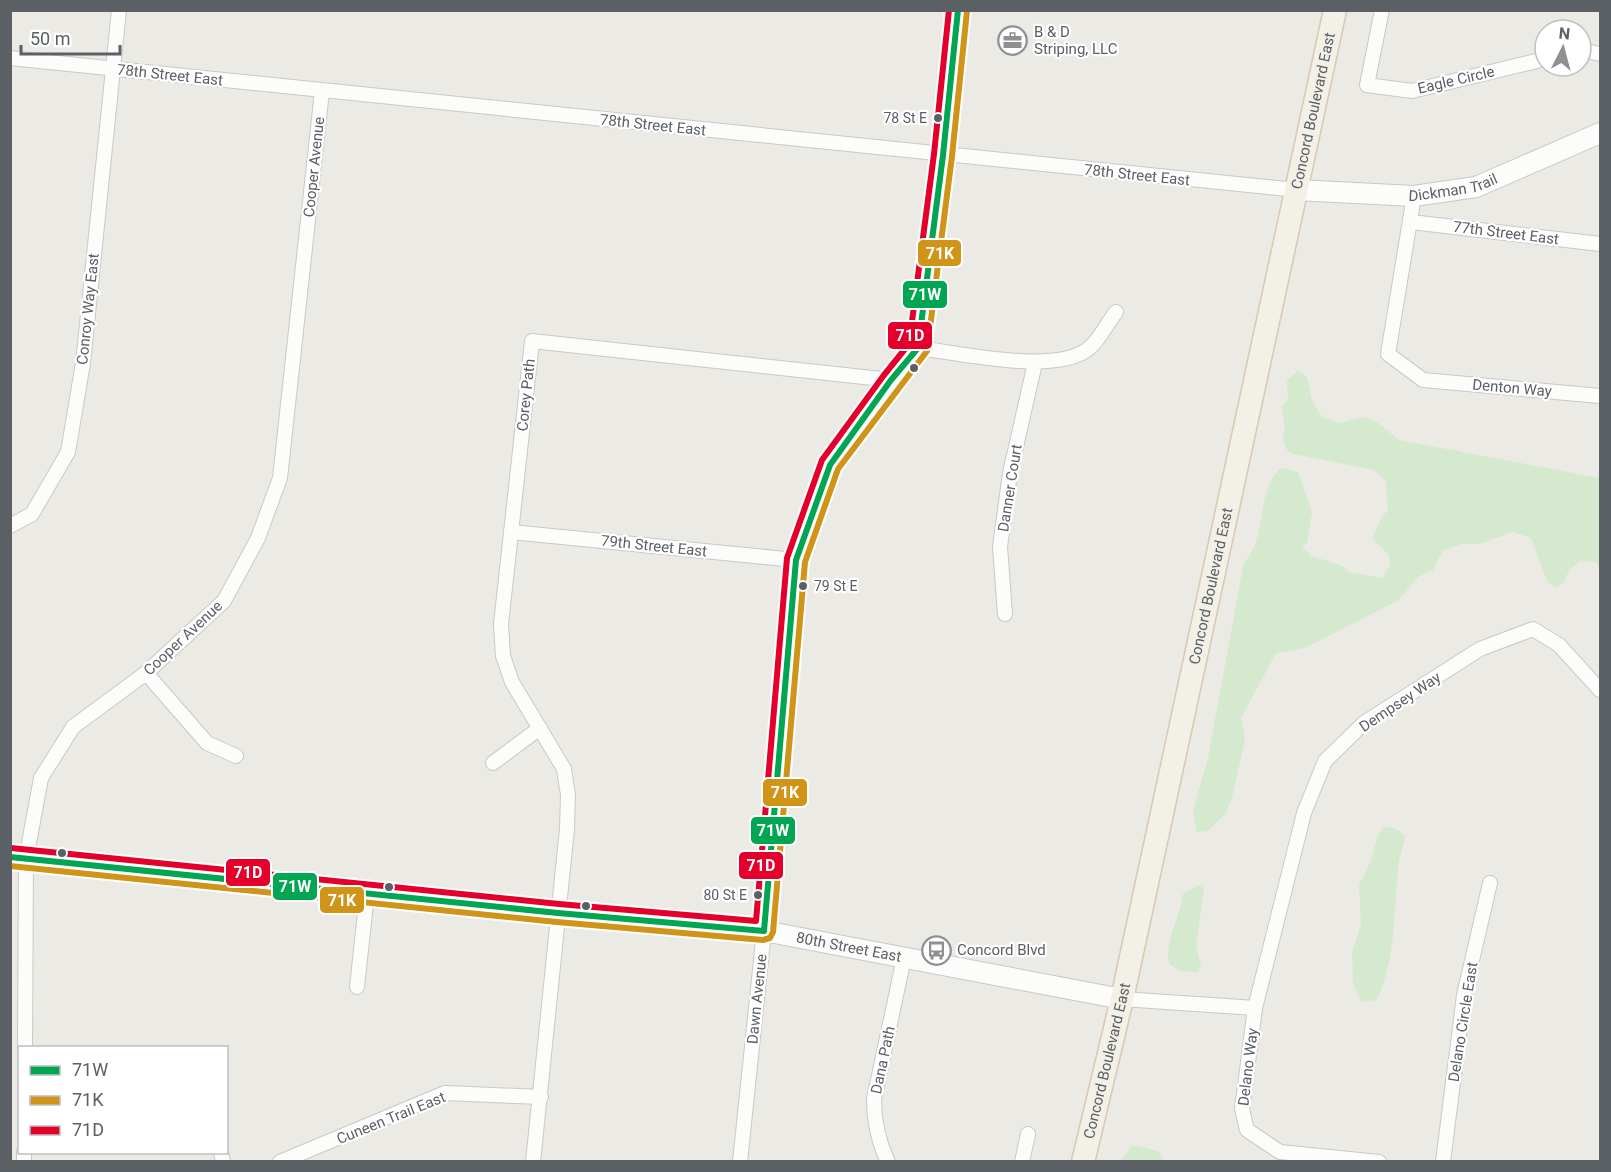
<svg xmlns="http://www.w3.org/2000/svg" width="1611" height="1172" font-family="Roboto,sans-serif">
<rect width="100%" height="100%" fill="#eceae5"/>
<!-- green -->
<g fill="#d4e9ce">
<path d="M1298 371 1307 377 1312 400 1322 417 1339 423 1364 417 1378 423 1399 440 1600 478V568L1596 562 1580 561 1569 570 1564 582 1555 588 1547 581 1531 538 1513 532 1479 544H1461L1443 550 1433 570 1418 577 1399 600 1305 648 1276 653 1241 718 1245 739 1232 798 1226 813 1208 831 1197 832 1193 811 1208 758 1243 567C1247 558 1254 549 1256 542 1263 519 1262 484 1281 468L1298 472 1312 512 1307 543 1302 546 1311 556 1341 565 1349 572 1382 578 1390 565 1389 555 1372 538 1382 517 1388 510 1386 481 1374 470 1293 454 1287 450 1282 437 1285 431 1282 407 1288 399 1287 380Z"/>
<path d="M1384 827 1395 828 1405 836C1404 847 1399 856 1398 867 1394 912 1396 958 1377 1000L1361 1002 1353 983 1352 952 1361 924 1359 885 1370 863 1378 835Z"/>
<path d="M1199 885 1204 889 1196 946 1201 965 1198 972 1180 971 1169 964C1165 939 1180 919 1183 894Z"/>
<polygon points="1132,1145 1158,1151 1164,1161 1120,1161"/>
</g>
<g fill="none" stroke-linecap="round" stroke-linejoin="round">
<defs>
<g id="street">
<polyline points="1382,10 1367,85 1412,91 1545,59"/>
<polyline points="1581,50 1600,54"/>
<polyline points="10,58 1296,190"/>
<polyline points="1414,196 1388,354 1423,380 1600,396"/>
<polyline points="1411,222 1600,244"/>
<path d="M918 348C959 353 1055 375 1088 349 1099 341 1107 323 1116 312"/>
<polyline points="10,526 32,514 68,452 83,363 119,10"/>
<polyline points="511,532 796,560"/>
<polyline points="1005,614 1000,547 1010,473 1035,363"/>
<polyline points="146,673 207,743 236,756"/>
<polyline points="493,763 540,728"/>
<polyline points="357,987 367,894"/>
<polyline points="1122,999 1255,1008"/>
<polyline points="25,1048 26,859 41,778 73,727 146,673 224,601 258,538 280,478 322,91"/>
<polyline points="221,1152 223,1162"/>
<polyline points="24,1162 24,1152"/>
<polyline points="280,1162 445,1093 541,1097"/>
<polyline points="533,1162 567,829 568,795 564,769 512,682 503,656 501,624 532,341 891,380"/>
<polyline points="740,1162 764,931 796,560 830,465 891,380 918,348 943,155 958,10"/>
<path d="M888 1162C878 1141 874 1122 874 1099L904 958"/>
<polyline points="1022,1162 1028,1134"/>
<polyline points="1379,1162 1280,1152 1247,1130 1242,1109 1255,1008 1304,813 1325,761 1364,723 1480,649 1533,629 1559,645 1600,690"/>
<polyline points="1443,1162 1464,995 1490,883"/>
</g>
<g id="secondary">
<path id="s1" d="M1296 190 1414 196 1476 187 1600 133"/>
<path id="s2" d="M10 857 558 913 764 931 1122 999"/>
</g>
<g id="primary">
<path id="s3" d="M1083 1162 1122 999 1335 10"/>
</g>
</defs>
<!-- street casing -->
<use href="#street" stroke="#c8c9c8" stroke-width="16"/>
<!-- secondary casing -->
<use href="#secondary" stroke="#c8c8c8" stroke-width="22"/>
<!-- primary casing -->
<use href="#primary" stroke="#d7c9b1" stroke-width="25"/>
<!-- street -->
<use href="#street" stroke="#fcfcfb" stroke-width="14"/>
<!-- secondary -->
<use href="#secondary" stroke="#fcfcfb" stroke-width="20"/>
<!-- primary -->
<use href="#primary" stroke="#f3f0e7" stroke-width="22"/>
<defs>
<polyline id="bus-1" points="10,857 558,913 764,931 796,560 830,465 891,380 918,348 943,155 958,10"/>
<polyline id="bus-2" points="10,866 557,922 763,940 770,938 773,932 805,562 838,469 927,351 952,156 967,11"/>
<polyline id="bus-3" points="11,848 559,904 756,921 787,558 822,460 884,375 909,344 934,154 949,10"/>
</defs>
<!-- bus-1 casing -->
<use href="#bus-1" stroke="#fff" stroke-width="10"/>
<!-- bus-2 casing -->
<use href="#bus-2" stroke="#fff" stroke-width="10"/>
<!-- bus-3 casing -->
<use href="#bus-3" stroke="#fff" stroke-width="10"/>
<!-- bus-1 -->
<use href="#bus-1" stroke="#00a651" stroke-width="6"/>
<!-- bus-2 -->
<use href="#bus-2" stroke="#d09419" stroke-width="6"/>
<!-- bus-3 -->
<use href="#bus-3" stroke="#e4002b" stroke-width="6"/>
</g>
<!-- icons -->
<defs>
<symbol id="office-ring" viewBox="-11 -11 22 22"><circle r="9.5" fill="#fff" stroke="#8e9092" stroke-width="1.5"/><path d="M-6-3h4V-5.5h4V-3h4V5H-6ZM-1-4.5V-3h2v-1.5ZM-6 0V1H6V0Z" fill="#8e9092"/></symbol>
<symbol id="bus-ring" viewBox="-11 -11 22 22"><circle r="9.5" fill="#fff" stroke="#8e9092" stroke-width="1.5"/><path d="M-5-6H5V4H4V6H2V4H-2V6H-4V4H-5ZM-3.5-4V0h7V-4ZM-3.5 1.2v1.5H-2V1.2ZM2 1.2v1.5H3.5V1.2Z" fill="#8e9092"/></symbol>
</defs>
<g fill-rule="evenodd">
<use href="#office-ring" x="996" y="24" width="33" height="33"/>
<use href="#bus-ring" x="920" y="934" width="33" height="33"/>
</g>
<!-- markers -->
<g fill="#5b6065" stroke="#fff" stroke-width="2">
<circle cx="938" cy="118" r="5"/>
<circle cx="914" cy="368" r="5"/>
<circle cx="803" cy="586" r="5"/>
<circle cx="62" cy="853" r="5"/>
<circle cx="389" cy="887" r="5"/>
<circle cx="758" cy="895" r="5"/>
<circle cx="586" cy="906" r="5"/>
</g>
<g text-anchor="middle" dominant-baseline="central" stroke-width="4.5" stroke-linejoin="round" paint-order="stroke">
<!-- bus labels -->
<g font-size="14" fill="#5b6065" stroke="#fff" text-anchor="end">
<text x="927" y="118">78 St E</text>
<text x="814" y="586" text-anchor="start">79 St E</text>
<text x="747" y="895">80 St E</text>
</g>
<!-- poi labels -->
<g font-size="15" fill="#5b6065" stroke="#fff" text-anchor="start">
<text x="1034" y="32">B &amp; D<tspan x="1034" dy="17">Striping, LLC</tspan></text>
<text x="957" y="950">Concord Blvd</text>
</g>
<!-- street labels -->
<g font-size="15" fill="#5b6065" stroke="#fff">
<text transform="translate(170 75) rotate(6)">78th Street East</text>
<text transform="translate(1456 80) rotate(-13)">Eagle Circle</text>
<text stroke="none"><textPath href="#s3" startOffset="1076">Concord Boulevard East</textPath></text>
<text transform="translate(653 125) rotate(6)">78th Street East</text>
<text transform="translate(314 167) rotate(-84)">Cooper Avenue</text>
<text transform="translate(1137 175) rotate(6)">78th Street East</text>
<text stroke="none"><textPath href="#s1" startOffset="158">Dickman Trail</textPath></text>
<text transform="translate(1506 233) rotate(7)">77th Street East</text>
<text transform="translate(88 309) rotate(-84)">Conroy Way East</text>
<text transform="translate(1512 388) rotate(5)">Denton Way</text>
<text transform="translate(526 395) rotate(-84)">Corey Path</text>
<text transform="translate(1010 488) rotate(-81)">Danner Court</text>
<text transform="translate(654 546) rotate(6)">79th Street East</text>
<text stroke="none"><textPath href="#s3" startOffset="590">Concord Boulevard East</textPath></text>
<text transform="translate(183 638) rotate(-43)">Cooper Avenue</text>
<text transform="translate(1400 702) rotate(-34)">Dempsey Way</text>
<text stroke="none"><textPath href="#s2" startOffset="844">80th Street East</textPath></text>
<text transform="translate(757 999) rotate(-84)">Dawn Avenue</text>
<text transform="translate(1463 1022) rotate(-81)">Delano Circle East</text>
<text transform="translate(883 1060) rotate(-78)">Dana Path</text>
<text stroke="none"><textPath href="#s3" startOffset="104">Concord Boulevard East</textPath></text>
<text transform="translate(1248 1067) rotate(-83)">Delano Way</text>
<text transform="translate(391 1118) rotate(-22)">Cuneen Trail East</text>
</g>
</g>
<g stroke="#fff" stroke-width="2">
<rect x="917" y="239" width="45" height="28" rx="6" fill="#d09419"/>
<rect x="902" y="280" width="46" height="29" rx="6" fill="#00a651"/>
<rect x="887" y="321" width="46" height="29" rx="6" fill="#e4002b"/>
<rect x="762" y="778" width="46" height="29" rx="6" fill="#d09419"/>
<rect x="750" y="816" width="46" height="29" rx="6" fill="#00a651"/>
<rect x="738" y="851" width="46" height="29" rx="6" fill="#e4002b"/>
<rect x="225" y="858" width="46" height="29" rx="6" fill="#e4002b"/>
<rect x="272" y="872" width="46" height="29" rx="6" fill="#00a651"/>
<rect x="319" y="886" width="46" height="28" rx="6" fill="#d09419"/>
</g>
<g font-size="16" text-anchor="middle" font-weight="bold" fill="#fff">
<text x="940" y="259">71K</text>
<text x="925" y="300">71W</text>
<text x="910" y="341">71D</text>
<text x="785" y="798">71K</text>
<text x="773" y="836">71W</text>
<text x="761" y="871">71D</text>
<text x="248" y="878">71D</text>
<text x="295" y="892">71W</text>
<text x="342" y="906">71K</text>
</g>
<!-- border -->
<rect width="1611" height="1172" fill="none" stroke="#5b6065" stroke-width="24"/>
<!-- legend -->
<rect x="18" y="1046" width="210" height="108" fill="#ffffff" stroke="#bdbfc1" stroke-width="1.5"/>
<rect x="30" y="1066" width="30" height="9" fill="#00a651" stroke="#bdbfc1" stroke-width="1.5"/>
<text x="72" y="1076" font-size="18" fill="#5b6065">71W</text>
<rect x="30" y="1096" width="30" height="9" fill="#d09419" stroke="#bdbfc1" stroke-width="1.5"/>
<text x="72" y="1106" font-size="18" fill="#5b6065">71K</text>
<rect x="30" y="1126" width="30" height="9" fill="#e4002b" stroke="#bdbfc1" stroke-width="1.5"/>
<text x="72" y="1136" font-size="18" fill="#5b6065">71D</text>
<!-- north arrow -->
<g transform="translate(1563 48) rotate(6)"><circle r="28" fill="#ffffff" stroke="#bdbfc1" stroke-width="1.5"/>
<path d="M0-4.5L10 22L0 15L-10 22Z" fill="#8e9092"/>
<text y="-9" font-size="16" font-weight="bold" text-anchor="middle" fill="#5b6065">N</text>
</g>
<!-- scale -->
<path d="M21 45v9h99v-9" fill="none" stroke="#5b6065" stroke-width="3"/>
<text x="30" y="45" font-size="18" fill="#5b6065" stroke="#ffffff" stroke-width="4.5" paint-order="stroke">50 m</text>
</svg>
